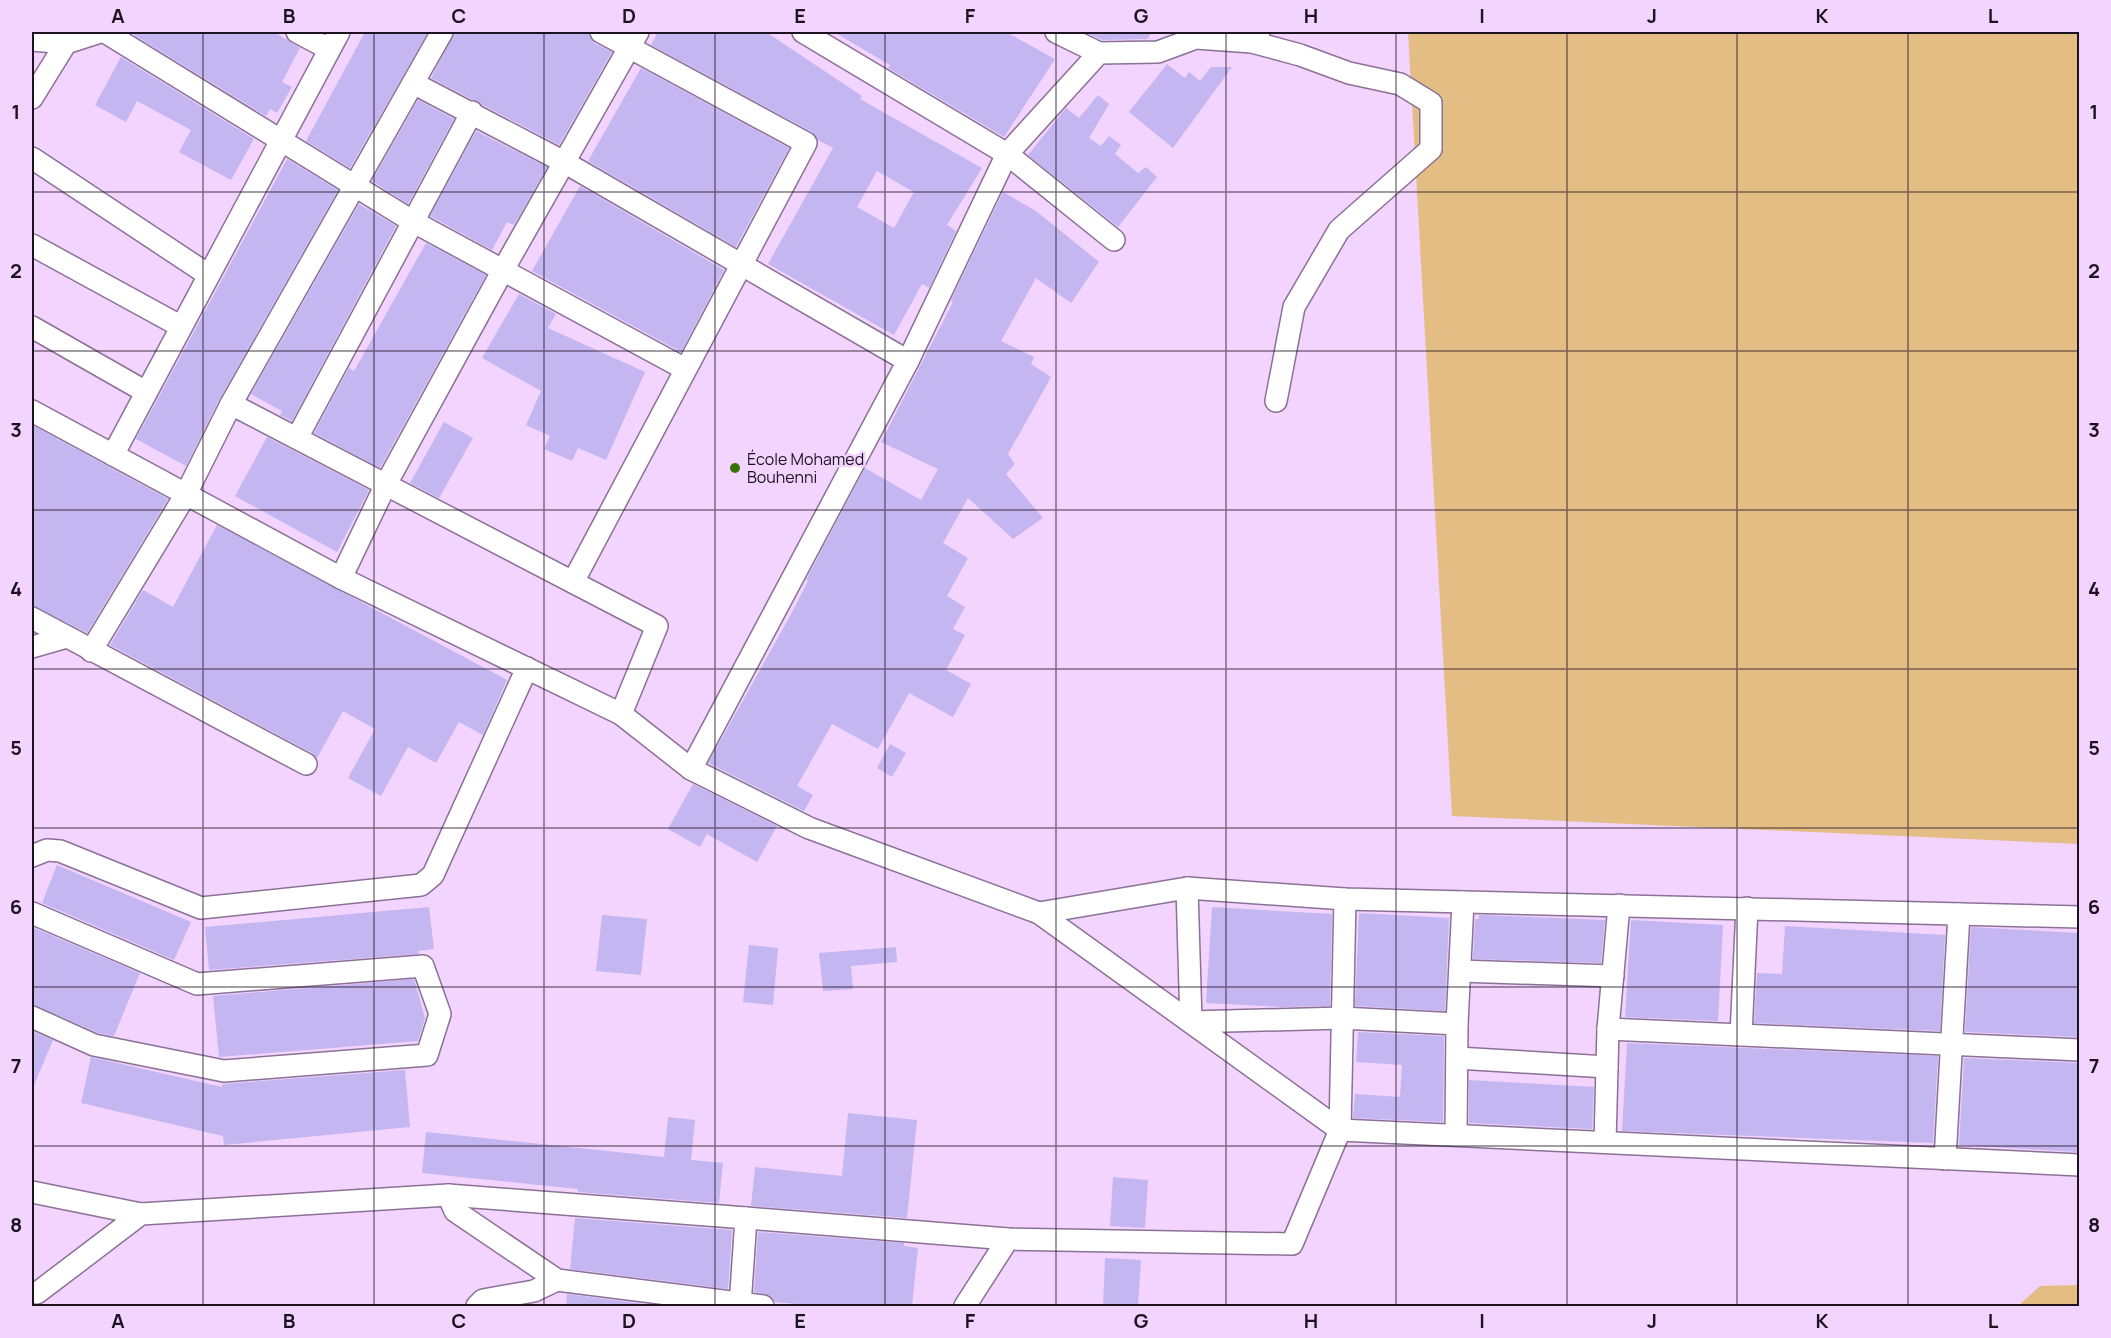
<svg xmlns="http://www.w3.org/2000/svg" width="2111" height="1338" font-family="Manrope,sans-serif">
<rect width="100%" height="100%" fill="#f2d4fe"/>
<!-- green -->
<g fill="#e4bd85">
<polygon points="1408,32 2079,32 2079,844 1452,816"/>
<polygon points="2079,1285 2079,1306 2018,1306 2040,1286"/>
</g>
<!-- building -->
<g fill="#c4b6f0" fill-rule="evenodd">
<polygon points="135,32 274,32 300,48 282,82 292,87 277,113 270,109 266,116 134,35"/>
<polygon points="365,32 428,32 350,168 306,141"/>
<polygon points="455,32 588,32 594,43 612,52 559,145 431,78"/>
<path d="M658 32H766L862 96 860 99 982 168 947 225 956 231 929 288 922 284 894 335 768 264 833 148 818 140 812 132 651 45ZM877 171 914 192 894 228 857 207Z"/>
<polygon points="834,32 1006,32 1055,59 1004,137 888,68 890,65"/>
<polygon points="1084,32 1152,32 1147,39 1102,40"/>
<polygon points="121,57 254,139 231,180 179,152 191,130 137,101 126,122 95,105"/>
<polygon points="1167,64 1185,78 1189,72 1200,81 1211,67 1232,67 1173,148 1129,112"/>
<polygon points="641,68 789,148 736,247 588,161"/>
<polygon points="1098,95 1109,104 1089,138 1101,146 1109,136 1121,145 1115,154 1138,173 1146,167 1157,177 1118,227 1028,155 1066,108 1079,118"/>
<polygon points="418,100 454,119 408,204 372,181"/>
<polygon points="476,131 547,167 514,225 507,222 492,250 430,216"/>
<polygon points="287,159 338,190 220,398 186,466 136,439"/>
<polygon points="580,186 724,270 681,352 532,271"/>
<polygon points="1003,192 1036,211 1099,262 1071,303 1036,278 1001,341 1034,357 1031,364 1051,377 1008,454 1015,464 1006,474 1043,518 1013,539 968,498 943,543 968,558 947,596 965,607 953,629 965,635 946,670 971,684 953,717 909,693 878,749 832,724 797,786 813,795 804,811 708,763 789,618 808,581 806,580 865,468 921,500 938,469 881,442 953,302 951,300"/>
<polygon points="359,204 396,226 292,421 280,415 282,411 251,394"/>
<polygon points="426,243 486,275 380,468 314,433 349,368 354,371"/>
<polygon points="519,294 556,314 548,328 645,372 606,460 578,448 572,461 544,449 550,436 526,425 541,391 482,358"/>
<polygon points="444,422 473,438 439,498 410,483"/>
<polygon points="32,425 168,499 87,633 32,605"/>
<polygon points="267,437 369,490 337,552 235,496"/>
<polygon points="217,525 507,680 483,735 459,722 436,763 408,747 381,796 348,778 375,729 343,711 317,758 312,753 110,645 143,590 173,607"/>
<polygon points="890,744 906,753 892,777 877,768"/>
<polygon points="693,784 777,826 757,862 707,834 700,847 668,829"/>
<polygon points="57,865 191,922 174,960 42,903"/>
<polygon points="429,907 434,949 418,951 419,954 209,970 205,927"/>
<polygon points="1212,907 1332,914 1330,1006 1281,1007 1206,1003"/>
<polygon points="1359,913 1449,918 1445,1011 1355,1006"/>
<polygon points="602,915 647,919 641,975 596,971"/>
<polygon points="1479,915 1605,920 1601,963 1473,959 1475,919 1479,919"/>
<polygon points="1631,920 1723,925 1718,1021 1625,1017"/>
<polygon points="1785,926 1945,935 1940,1031 1754,1023 1757,973 1782,974"/>
<polygon points="32,927 140,973 114,1036 98,1033 32,1004"/>
<polygon points="1971,927 2079,933 2079,1037 1965,1032"/>
<polygon points="749,945 778,948 773,1005 743,1002"/>
<polygon points="896,947 897,962 851,966 853,989 823,991 819,953"/>
<polygon points="414,979 425,1018 418,1041 219,1057 213,996"/>
<polygon points="32,1031 53,1040 32,1090"/>
<polygon points="1358,1032 1444,1036 1443,1122 1353,1118 1355,1094 1400,1097 1402,1065 1356,1062"/>
<polygon points="1627,1043 1938,1056 1933,1143 1622,1131"/>
<polygon points="91,1057 222,1087 222,1084 405,1070 410,1127 224,1145 223,1136 81,1103"/>
<polygon points="1964,1058 2079,1063 2079,1152 1959,1145"/>
<polygon points="1469,1080 1594,1087 1592,1129 1469,1123"/>
<polygon points="848,1113 917,1120 907,1218 751,1206 755,1167 842,1176"/>
<polygon points="668,1117 695,1120 691,1160 723,1163 719,1203 578,1192 578,1189 422,1173 426,1132 664,1157"/>
<polygon points="1113,1177 1148,1180 1145,1228 1110,1226"/>
<polygon points="575,1218 732,1230 728,1289 570,1269"/>
<polygon points="758,1232 904,1243 904,1246 918,1248 912,1306 820,1306 775,1302 770,1296 754,1292"/>
<polygon points="1105,1258 1141,1260 1138,1306 1103,1306"/>
<polygon points="567,1294 659,1306 566,1306"/>
</g>
<g fill="none" stroke-linecap="round" stroke-linejoin="round">
<defs>
<g id="minor">
<polyline points="105,32 412,221 685,369"/>
<polyline points="297,32 329,49"/>
<polyline points="803,32 1007,154 1114,240"/>
<polyline points="1056,32 1099,53"/>
<polyline points="32,40 66,43"/>
<polyline points="1252,42 1300,55 1349,73 1400,84 1431,103 1431,149 1339,230 1294,307 1276,401"/>
<polyline points="413,83 564,162 908,361"/>
<polyline points="32,98 66,43 100,32"/>
<polyline points="32,158 207,274"/>
<polyline points="32,245 180,326"/>
<polyline points="32,327 146,392"/>
<polyline points="231,404 657,626 621,714"/>
<polyline points="32,411 341,578 621,714 691,769 809,828 1039,913 1340,1130 2080,1165"/>
<polyline points="297,438 472,112"/>
<polyline points="113,455 339,32"/>
<polyline points="341,578 386,484 503,270 638,32"/>
<polyline points="573,582 806,143 601,32"/>
<polyline points="32,618 306,764"/>
<polyline points="32,647 67,637"/>
<polyline points="91,651 186,494 231,404 442,32"/>
<polyline points="691,769 908,361 1007,154 1099,53 1158,52 1196,38 1252,42 1259,32"/>
<polyline points="32,856 47,850 60,851 201,908 421,885 433,875 527,668"/>
<polyline points="1187,888 1191,1022 1342,1018 1457,1024 1463,902"/>
<polyline points="32,913 197,984 423,966 440,1014 427,1055 224,1071 94,1045 32,1017"/>
<polyline points="1039,913 1187,888 1345,899 2080,917"/>
<polyline points="1460,971 1613,976"/>
<polyline points="1608,1029 2080,1050"/>
<polyline points="1741,1035 1747,908"/>
<polyline points="1457,1058 1607,1067"/>
<polyline points="1456,1135 1457,1024"/>
<polyline points="1605,1142 1608,1029 1619,905"/>
<polyline points="1945,1159 1959,914"/>
<polyline points="32,1192 141,1214"/>
<polyline points="448,1195 746,1218 740,1306"/>
<polyline points="746,1218 1008,1239 1292,1244 1340,1130 1345,899"/>
<polyline points="37,1293 141,1214 448,1195 455,1211 557,1280 763,1306"/>
<polyline points="477,1306 483,1300 534,1291 557,1280"/>
<polyline points="965,1306 1008,1239"/>
</g>
</defs>
<!-- minor casing -->
<use href="#minor" stroke="#8b7196" stroke-width="24"/>
<!-- minor -->
<use href="#minor" stroke="#fff" stroke-width="21"/>
</g>
<!-- grid -->
<path fill="none" stroke="#1d1221" stroke-width="1.5" stroke-opacity="0.55" d="M203 32V1306M374 32V1306M544 32V1306M715 32V1306M885 32V1306M1056 32V1306M1226 32V1306M1396 32V1306M1567 32V1306M1737 32V1306M1908 32V1306M32 192H2080M32 351H2080M32 510H2080M32 669H2080M32 828H2080M32 987H2080M32 1146H2080"/>
<!-- markers -->
<circle fill="#377308" stroke="#f2d4fe" stroke-width="2" cx="735" cy="468" r="6"/>
<g text-anchor="middle" dominant-baseline="central" stroke-width="5" stroke-linejoin="round" paint-order="stroke">
<!-- poi labels -->
<g font-size="16" fill="#1d1221" stroke="#f2d4fe" text-anchor="start">
<text x="747" y="459">École Mohamed<tspan x="747" dy="18">Bouhenni</tspan></text>
</g>
</g>
<!-- border -->
<rect width="2111" height="1338" fill="none" stroke="#f2d4fe" stroke-width="66"/>
<rect x="33" y="33" width="2045" height="1272" fill="none" stroke="#1d1221" stroke-width="2"/>
<g font-size="20" text-anchor="middle" font-weight="bold" fill="#1d1221">
<text x="118" y="23">A</text>
<text x="289" y="23">B</text>
<text x="459" y="23">C</text>
<text x="629" y="23">D</text>
<text x="800" y="23">E</text>
<text x="970" y="23">F</text>
<text x="1141" y="23">G</text>
<text x="1311" y="23">H</text>
<text x="1482" y="23">I</text>
<text x="1652" y="23">J</text>
<text x="1822" y="23">K</text>
<text x="1993" y="23">L</text>
<text x="16" y="119">1</text>
<text x="2094" y="119">1</text>
<text x="16" y="278">2</text>
<text x="2094" y="278">2</text>
<text x="16" y="437">3</text>
<text x="2094" y="437">3</text>
<text x="16" y="596">4</text>
<text x="2094" y="596">4</text>
<text x="16" y="755">5</text>
<text x="2094" y="755">5</text>
<text x="16" y="914">6</text>
<text x="2094" y="914">6</text>
<text x="16" y="1073">7</text>
<text x="2094" y="1073">7</text>
<text x="16" y="1232">8</text>
<text x="2094" y="1232">8</text>
<text x="118" y="1328">A</text>
<text x="289" y="1328">B</text>
<text x="459" y="1328">C</text>
<text x="629" y="1328">D</text>
<text x="800" y="1328">E</text>
<text x="970" y="1328">F</text>
<text x="1141" y="1328">G</text>
<text x="1311" y="1328">H</text>
<text x="1482" y="1328">I</text>
<text x="1652" y="1328">J</text>
<text x="1822" y="1328">K</text>
<text x="1993" y="1328">L</text>
</g>
</svg>
